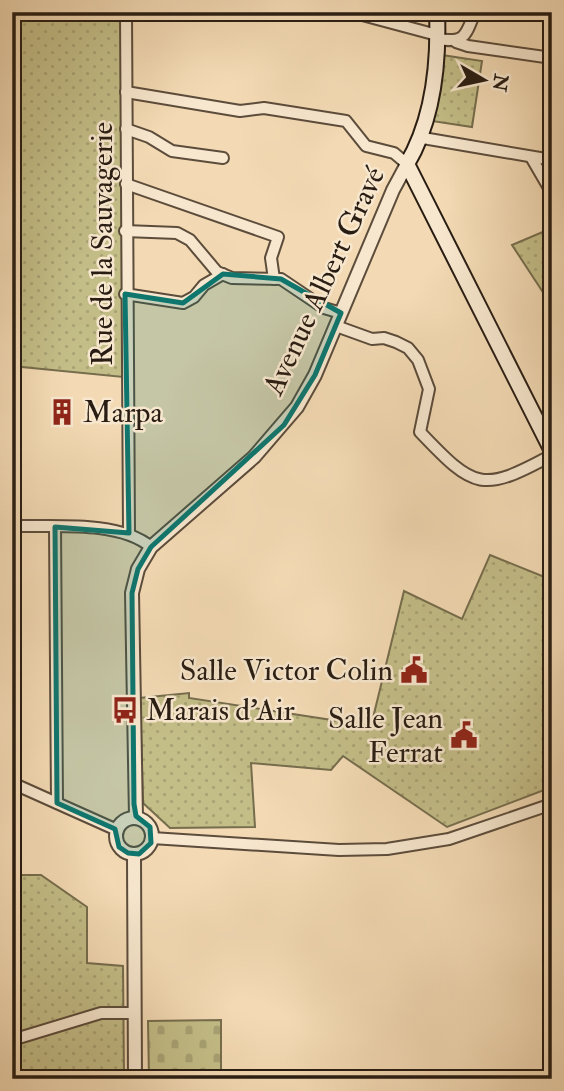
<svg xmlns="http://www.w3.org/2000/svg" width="564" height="1091" font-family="'IM FELL Double Pica',serif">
<defs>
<pattern id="cemetery-stones" width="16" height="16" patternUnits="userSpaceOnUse" patternTransform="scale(1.75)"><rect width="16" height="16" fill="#c3bd87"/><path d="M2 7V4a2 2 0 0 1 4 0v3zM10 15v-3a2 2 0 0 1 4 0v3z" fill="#a8a274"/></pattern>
<pattern id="park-dots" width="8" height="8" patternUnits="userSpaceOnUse" patternTransform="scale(1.75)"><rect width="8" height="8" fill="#c3bd87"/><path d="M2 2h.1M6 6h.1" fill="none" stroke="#a8a274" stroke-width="1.8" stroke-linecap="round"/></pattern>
</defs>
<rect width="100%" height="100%" fill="#f3dab4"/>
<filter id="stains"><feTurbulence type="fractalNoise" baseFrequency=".00286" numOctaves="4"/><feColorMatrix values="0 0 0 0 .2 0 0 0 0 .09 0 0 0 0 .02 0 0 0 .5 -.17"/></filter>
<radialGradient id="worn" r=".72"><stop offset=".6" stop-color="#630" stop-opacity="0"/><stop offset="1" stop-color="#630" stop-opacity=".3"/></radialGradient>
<!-- cemetery -->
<polygon fill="url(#cemetery-stones)" stroke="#766d4d" stroke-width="2" points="221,1020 221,1079 149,1079 148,1021"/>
<!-- park -->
<g fill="url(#park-dots)" stroke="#766d4d" stroke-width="2">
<polygon points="12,12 124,12 123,377 12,366"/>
<polygon points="442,55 482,61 472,127 432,121"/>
<polygon points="552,228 552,300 550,303 512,245"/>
<polygon points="490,555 552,580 552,787 447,827 343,756 331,770 251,763 255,827 170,828 143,803 140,698 189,693 189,698 371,726 404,591 462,619"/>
<polygon points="12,875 41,875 87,907 87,963 123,966 124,1079 43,1079 41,1074 30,1074 29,1079 12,1079"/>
</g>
<!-- water -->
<path fill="#9bbbab" stroke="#6d7c6e" stroke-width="2" d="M12 254 21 262C21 281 21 298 12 315Z"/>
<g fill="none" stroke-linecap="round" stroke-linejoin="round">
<defs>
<g id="minor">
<polyline points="126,12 129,533"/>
<polyline points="351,12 437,35"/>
<path d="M437 39C465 43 465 37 475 12"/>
<polyline points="456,42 468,46 552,58"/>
<polyline points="126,92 240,111 264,108 346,121 366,146 394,153 407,164"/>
<polyline points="126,129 149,137 172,151 223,158"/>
<polyline points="423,138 552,160"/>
<polyline points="531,157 549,188 552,186"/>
<polyline points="126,184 278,237 271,258 274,279"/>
<polyline points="125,231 177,233 190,240 217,272 232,278 281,279 324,308 341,313"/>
<polyline points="125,294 183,303 194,297 204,285 223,274"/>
<path d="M336 326 372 339 384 338 396 342 408 348 418 360 429 389 420 432C475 490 482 493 552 455"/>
<path d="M12 526C53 527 119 520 151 547"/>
<polyline points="55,527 57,803"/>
<polyline points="12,783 117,830"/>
<polyline points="152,838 339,850 387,849 449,839 552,804"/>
<polyline points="12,1040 101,1013 135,1013"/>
<polyline points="37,1078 37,1079"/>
</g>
<g id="tertiary">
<polyline points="136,818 132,593 138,569 151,547 254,457 297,407 315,375 393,190 407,164"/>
<circle cx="134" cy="836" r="18"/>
<polyline points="134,855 135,1079"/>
</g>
<path id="secondary" d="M437 12C439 63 433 120 407 164L552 451"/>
</defs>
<!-- minor casing -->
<use href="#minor" stroke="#5c4c3b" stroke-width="14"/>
<!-- tertiary casing -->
<use href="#tertiary" stroke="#5c4c3b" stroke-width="16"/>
<!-- secondary casing -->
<use href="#secondary" stroke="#291d13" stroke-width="18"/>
<!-- minor -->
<use href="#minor" stroke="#f7e7ce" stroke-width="10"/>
<!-- tertiary -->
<use href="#tertiary" stroke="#f7e7ce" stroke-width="12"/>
<!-- secondary -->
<use href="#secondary" stroke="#f7e7ce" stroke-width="14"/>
</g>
<!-- marked area -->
<path fill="#0f766e" fill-opacity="0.2" stroke="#0f766e" stroke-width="5" stroke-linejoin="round" d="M223 274 281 279 341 313 315 375 284 425 151 547 138 569 132 593 134 804 136 816 150 827 151 843 139 854 128 853 119 847 115 829 57 803 55 527 129 533 125 294 183 303Z"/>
<!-- icons -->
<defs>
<symbol id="building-bare" viewBox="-9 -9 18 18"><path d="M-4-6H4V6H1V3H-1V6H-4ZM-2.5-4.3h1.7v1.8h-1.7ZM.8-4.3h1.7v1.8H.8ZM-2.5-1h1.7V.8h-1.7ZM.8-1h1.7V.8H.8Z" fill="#8f2418" stroke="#f7e7ce" stroke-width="2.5" paint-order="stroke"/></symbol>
<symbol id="civic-bare" viewBox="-9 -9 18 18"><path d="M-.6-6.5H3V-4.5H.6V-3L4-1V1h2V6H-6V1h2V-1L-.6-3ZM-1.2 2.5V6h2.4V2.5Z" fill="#8f2418" stroke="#f7e7ce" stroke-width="2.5" paint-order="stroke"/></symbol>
<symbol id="bus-bare" viewBox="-9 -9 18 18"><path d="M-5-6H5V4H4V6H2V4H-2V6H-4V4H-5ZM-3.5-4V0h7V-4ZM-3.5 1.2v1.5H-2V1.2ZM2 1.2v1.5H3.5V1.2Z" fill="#8f2418" stroke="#f7e7ce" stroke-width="2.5" paint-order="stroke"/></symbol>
</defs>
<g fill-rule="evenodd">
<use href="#building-bare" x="43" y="393" width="38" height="38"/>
<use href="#civic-bare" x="395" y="651" width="38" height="38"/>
<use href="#bus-bare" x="106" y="691" width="38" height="38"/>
<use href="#civic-bare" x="445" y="716" width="38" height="38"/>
</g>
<g text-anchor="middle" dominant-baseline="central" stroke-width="5" stroke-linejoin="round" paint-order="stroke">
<!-- street labels -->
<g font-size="30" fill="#291d13" stroke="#f7e7ce">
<text transform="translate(102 244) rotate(-90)">Rue de la Sauvagerie</text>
<text transform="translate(324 281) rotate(-65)">Avenue Albert Gravé</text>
</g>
<!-- poi labels -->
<g font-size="30" fill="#291d13" stroke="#f7e7ce" text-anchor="start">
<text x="83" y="412">Marpa</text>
<text x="393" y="670" text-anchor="end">Salle Victor Colin</text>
<text x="146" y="710">Marais d'Air</text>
<text x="443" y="718" text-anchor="end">Salle Jean<tspan x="443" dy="34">Ferrat</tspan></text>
</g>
</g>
<!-- margin -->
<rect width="564" height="1091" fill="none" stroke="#f3dab4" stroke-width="42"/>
<rect x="14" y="14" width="536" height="1063" fill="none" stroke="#291d13" stroke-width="3.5"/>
<rect x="21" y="21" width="522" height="1049" fill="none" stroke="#291d13" stroke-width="2"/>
<!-- north arrow -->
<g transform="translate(484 80) rotate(99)" stroke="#f7e7ce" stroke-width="5" paint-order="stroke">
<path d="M0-5L12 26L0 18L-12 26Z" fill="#291d13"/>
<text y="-10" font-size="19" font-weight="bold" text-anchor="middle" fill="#291d13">N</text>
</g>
<rect width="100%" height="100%" filter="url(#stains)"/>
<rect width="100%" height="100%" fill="url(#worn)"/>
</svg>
